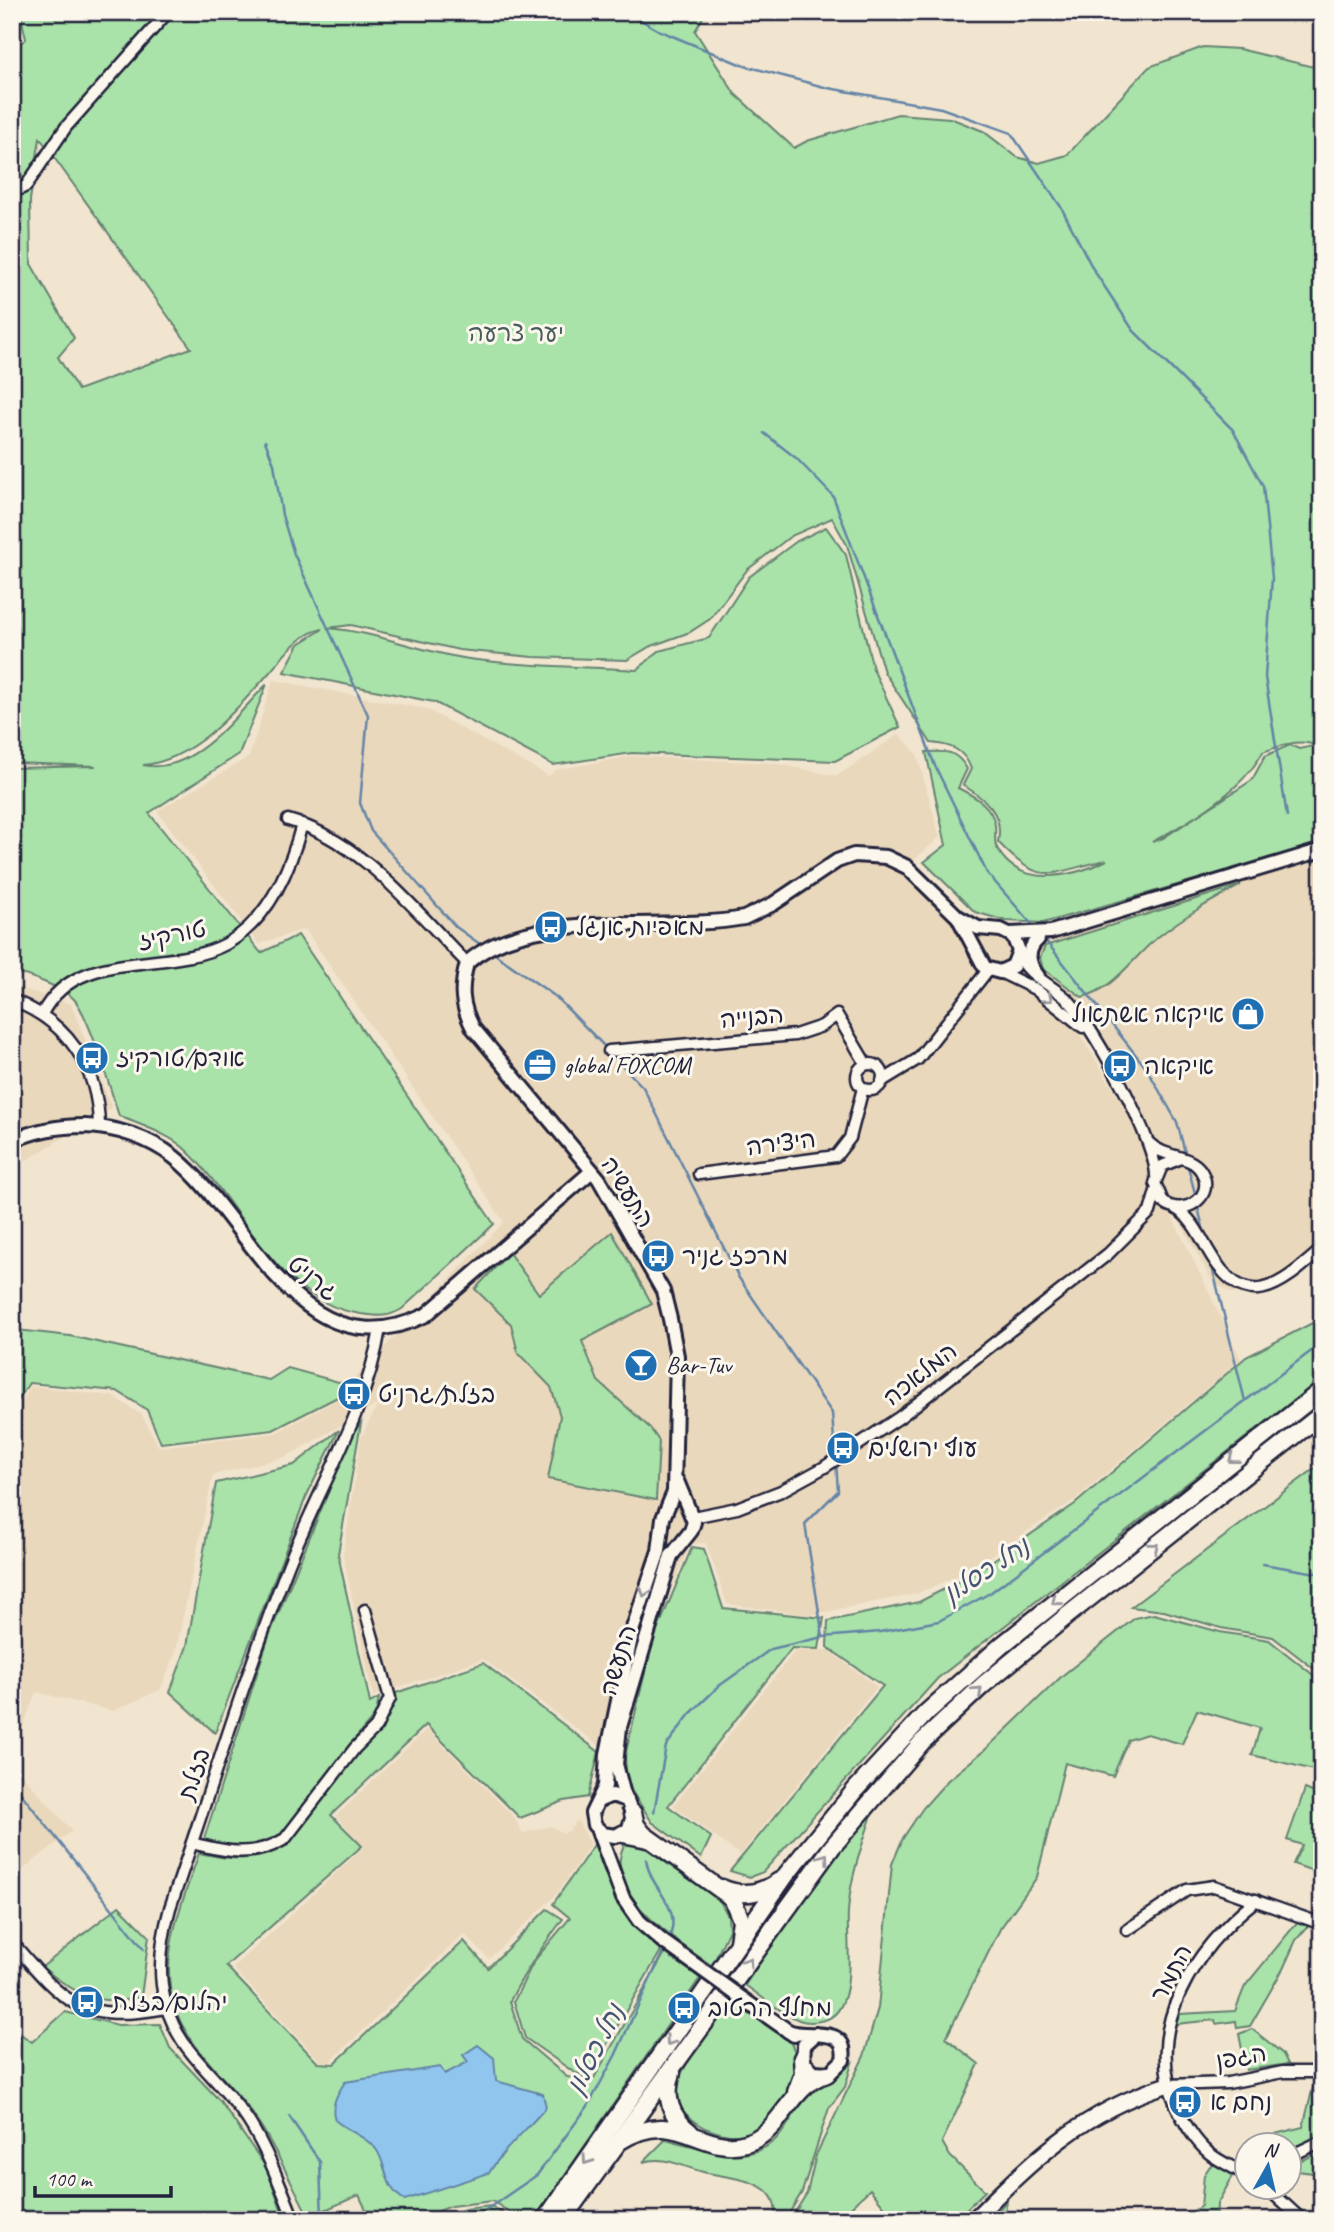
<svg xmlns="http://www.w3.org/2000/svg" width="1334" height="2232" font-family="Caveat,'Playpen Sans Hebrew',sans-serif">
<rect width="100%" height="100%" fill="#f1e5d0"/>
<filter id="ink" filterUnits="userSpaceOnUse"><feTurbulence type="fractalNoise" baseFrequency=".0143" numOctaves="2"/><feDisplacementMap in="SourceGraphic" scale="14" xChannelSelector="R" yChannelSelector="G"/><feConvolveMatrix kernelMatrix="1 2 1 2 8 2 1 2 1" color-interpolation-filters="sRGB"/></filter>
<g filter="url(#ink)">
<!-- built -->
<g fill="#ead8bc">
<polygon points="273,680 426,709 549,776 555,770 632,756 774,763 837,776 899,734 917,754 940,837 904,869 965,936 981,969 1008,978 1047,1001 1008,975 986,969 980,963 974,945 979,934 997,926 1047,928 1322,845 1322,1256 1286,1287 1268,1295 1231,1293 1212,1281 1175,1213 1153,1194 1150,1153 1126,1102 1100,1056 1072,1022 1126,1109 1147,1153 1152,1198 1171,1214 1241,1359 1076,1499 968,1571 916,1594 810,1615 727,1604 706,1543 691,1544 601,1747 483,1659 373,1696 343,1555 361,1437 378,1404 286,1457 213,1475 175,1655 160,1690 113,1711 36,1692 12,1756 12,1418 31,1386 112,1396 142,1415 159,1447 275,1433 331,1403 504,1222 305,929 259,944 157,811 249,757"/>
<polygon points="12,985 71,1004 112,1108 12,1169"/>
<polygon points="828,1650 877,1687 740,1855 673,1806 795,1651"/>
<polygon points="427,1729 513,1816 523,1833 551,1826 563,1833 569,1831 577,1820 591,1844 557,1894 489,1959 464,1934 330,2062 320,2061 233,1968 364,1847 336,1816"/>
<polygon points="12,1763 72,1831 12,1878"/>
</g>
<!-- green -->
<g fill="#a9e3a9" stroke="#668272" stroke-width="2" fill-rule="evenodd">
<path d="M20 12H706L695 31 735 94 794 148 807 141 898 114 950 118 983 131 1017 157 1039 163 1067 155 1149 67 1203 47 1239 49 1322 69V750C1306 735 1280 746 1263 752 1241 792 1191 821 1152 842L1163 838 1252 780 1265 756 1290 745 1299 749 1313 746 1322 757V844L1043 923 1006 921 975 912 924 862 946 845 926 752C947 751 956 750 967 769L958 788C974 796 992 805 995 825 996 831 994 840 996 846 1017 890 1073 877 1107 860 1052 871 1043 890 998 842 1004 813 985 799 963 785L971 769C964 749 951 745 931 743L884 672 847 545 832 518 791 536 747 570 710 619 690 632 649 647 627 660 533 657 459 650 351 625 327 628C377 632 420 652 469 659 524 667 581 666 637 670L659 651 709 638 749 577 797 541 826 527 846 555 873 669 900 727 835 761 632 753 553 765 434 702 284 672 299 644 323 629C299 633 285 655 270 672 238 708 194 761 143 765 193 776 235 716 267 684L239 754 149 813 261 953 298 935 494 1224 402 1309C387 1318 378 1316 361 1314 276 1302 242 1203 186 1150 170 1134 140 1125 119 1116 111 1091 89 1014 73 998 61 987 28 975 12 972V768L96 766 12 763V52L26 39ZM40 138 191 348 78 390 58 357 74 338 31 264 30 200Z"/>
<path d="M1241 885C1213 900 1184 916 1158 937 1133 957 1114 990 1082 997L1043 969 1040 958 1045 946Z"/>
<polygon points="612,1232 652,1304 582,1341 598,1381 650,1428 659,1441 656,1500 548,1479 560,1416 551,1387 518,1353 511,1324 475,1289 509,1253 539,1294"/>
<polygon points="1322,1318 1322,1378 938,1678 763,1872 750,1877 730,1871 883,1686 827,1647 828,1621 919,1602 970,1576 1075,1504 1246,1357"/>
<polygon points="17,1330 70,1336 269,1380 288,1368 357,1387 273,1430 161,1443 147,1410 117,1391 29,1383 12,1411 12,1336"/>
<polygon points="361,1423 338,1554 370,1703 379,1698 376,1714 346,1749 283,1835 252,1847 234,1847 204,1839 269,1636 353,1432"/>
<polygon points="339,1430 306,1497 215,1733 170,1692 187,1646 216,1483 294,1465"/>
<polygon points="1322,1463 1322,1675 1273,1637 1221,1628 1164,1611 1131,1607"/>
<polygon points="692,1547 704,1549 723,1608 824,1618 819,1649 792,1648 668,1806 711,1837 701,1858 652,1822 627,1784 625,1756 652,1643"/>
<polygon points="1154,1614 1220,1632 1269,1640 1322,1682 1322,1772 1252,1755 1260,1728 1197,1710 1182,1744 1147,1734 1128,1740 1113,1776 1065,1763 1037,1877 1000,1929 946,2038 979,2064 942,2142 950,2156 985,2191 955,2220 895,2220 870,2189 837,2220 790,2220 807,2193 816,2155 864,2056 878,2008 892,1864 903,1838 923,1808 948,1780 986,1749 1063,1675 1135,1618"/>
<path d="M483 1663 599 1752 588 1797 564 1801 520 1818 426 1725 331 1815 362 1846 226 1966 318 2063 334 2064 464 1941 488 1968 547 1909 563 1919C543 1946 525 1971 510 2001L522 2039 567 2077 594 2078 666 1951 700 1978 534 2220H522L492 2201 451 2206 417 2220H371L359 2195 309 2217C293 2186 278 2153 259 2123 231 2078 176 2043 170 1987 164 1941 185 1896 199 1853 231 1860 262 1864 290 1842 311 1813 332 1783 355 1755 371 1735 393 1719 396 1693Z"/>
<polygon points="1305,1789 1322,1796 1322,1874 1293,1864 1302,1845 1287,1840"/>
<path d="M874 1809C863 1842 850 1877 848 1912 846 1941 859 2009 825 2020 817 2022 807 2023 799 2020 780 2013 761 1996 745 1985L826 1865Z"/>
<path d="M598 1839C610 1899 615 1908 662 1949L589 2075 575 2073 525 2038 514 2001 534 1961 570 1918 553 1904Z"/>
<path d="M630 1844 647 1849 720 1901 728 1916 729 1930 712 1966C680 1943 600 1894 624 1845Z"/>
<path d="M119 1906 149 1936 141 1997C98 2008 74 1993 42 1967Z"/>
<polygon points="1299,1920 1309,1925 1296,1940 1283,1969 1250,2026 1237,2028 1236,2021 1216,2024 1215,2020 1175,2024 1180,2014 1235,2011 1245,1986"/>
<path d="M730 2003C748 2014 775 2025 789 2041 810 2065 777 2120 753 2132 735 2141 707 2131 693 2120 685 2114 676 2105 676 2094 675 2070 716 2023 730 2003Z"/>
<polygon points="65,2012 118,2025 160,2024 170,2048 220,2101 266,2167 285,2220 12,2220 12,2028 32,2042"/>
<polygon points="1252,2029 1283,2054 1288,2064 1246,2070 1239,2034"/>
<path d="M852 2063 845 2087 829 2108 802 2192 785 2220H774C784 2180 732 2178 707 2173 684 2168 666 2155 643 2162L665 2140C706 2146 746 2172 780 2135 791 2123 796 2106 808 2095 822 2083 838 2076 852 2063Z"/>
<polygon points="1315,2079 1322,2080 1322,2133 1311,2143 1289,2149 1288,2144 1275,2144 1275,2134 1303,2127"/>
<polygon points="1322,2151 1322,2174 1289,2170 1289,2163 1303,2160"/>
<polygon points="1219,2164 1233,2176 1217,2204 1216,2220 1168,2220 1181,2219 1201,2206 1204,2175 1210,2166"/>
<polygon points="1007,2201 1005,2212 1012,2220 988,2220"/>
<polygon points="491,2206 513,2220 433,2220 465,2209"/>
</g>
<!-- water -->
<path fill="#90c6ee" stroke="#6484a6" stroke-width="2" d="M478 2045 494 2058 496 2081 543 2094 546 2107C527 2130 504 2148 489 2173L405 2200C383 2188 388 2166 376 2149 366 2136 347 2131 335 2120 330 2106 337 2094 345 2082L440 2067 445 2074 468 2062 463 2055Z"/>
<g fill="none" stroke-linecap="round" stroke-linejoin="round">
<!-- stream -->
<g stroke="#6484a6" stroke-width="2.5">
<polyline points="627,12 658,30 742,65 828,88 941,108 1011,133 1061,207 1093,269 1133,330 1233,430 1263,486 1272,578 1265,677 1287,816"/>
<polyline points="764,433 796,458 833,496 935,766 987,873 1035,928"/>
<polyline points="265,441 274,464 282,515 294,554 368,715 360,803 371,831 456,927 484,947"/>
<polyline points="1042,936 1147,1069 1177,1122 1186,1156"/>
<polyline points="492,952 556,997 607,1049"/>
<polyline points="611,1054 643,1087 739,1278 832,1413 835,1455"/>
<polyline points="1187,1163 1196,1197"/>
<polyline points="1197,1204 1205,1235"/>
<polyline points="1211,1262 1245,1401"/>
<polyline points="1263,1564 1322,1574"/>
<polyline points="823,1637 805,1524 838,1491 836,1462"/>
<polyline points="12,1782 144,1949"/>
<polyline points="654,1812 666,1746 690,1714 719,1686 771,1649 823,1637 880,1632 939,1621 990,1593 1322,1343"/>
<path d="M646 1859C650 1892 685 1905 668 1941"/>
<polyline points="289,2116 320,2162 322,2220"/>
<polyline points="471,2220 537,2175 588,2106 615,2056 665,1947"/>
</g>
<defs>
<g id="minor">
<polyline points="12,193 26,186 66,127 168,12"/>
<path d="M288 820C363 841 414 910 467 963"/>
<path d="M1019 955C1027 976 1055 986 1070 1002 1095 1029 1156 1142 1156 1176"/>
<polyline points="1000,972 1035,989 1083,1027"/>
<path d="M12 1000C68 1022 98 1067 99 1126"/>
<path d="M42 1014C77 945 168 975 226 944 269 920 290 870 302 824"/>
<polyline points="609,1051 795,1035 822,1026 837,1015 866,1064"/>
<circle cx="870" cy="1077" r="13"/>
<polyline points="882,1081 918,1059 988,970"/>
<path d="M1149 1143C1165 1159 1191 1154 1201 1171 1217 1196 1184 1218 1163 1202L1155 1183 1162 1166 1179 1159"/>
<polyline points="699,1174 836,1156 850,1138 863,1088"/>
<path d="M1175 1208C1191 1217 1199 1234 1208 1250 1245 1315 1278 1288 1322 1249"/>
<polyline points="693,1517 737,1508 781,1491 823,1468 900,1417 1108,1254 1150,1212 1156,1191"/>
<path d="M192 1843C226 1852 254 1858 285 1839L355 1748 376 1727 390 1698 365 1610"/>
<polyline points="1127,1930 1187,1890 1214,1886 1322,1924"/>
<path d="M12 1942C65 2004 80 2023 166 2008"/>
<polyline points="1167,2085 1228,2083 1283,2072 1322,2072"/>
<polyline points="1288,2157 1322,2141"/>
<path d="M1246 2175C1234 2167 1221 2163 1209 2153 1194 2140 1184 2123 1176 2105 1143 2027 1195 1948 1256 1900"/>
<polyline points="1265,2186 1302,2220"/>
<path d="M294 2220C281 2187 268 2152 249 2122 233 2097 212 2078 193 2055 156 2011 155 1962 170 1908 209 1794 244 1678 288 1566 319 1487 366 1414 380 1329"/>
</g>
<g id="tertiary">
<polyline points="1010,934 1051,932 1322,850"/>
<path d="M1038 939C1026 950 1028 964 1038 976"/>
<path d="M12 1141C35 1130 60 1126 85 1126 117 1127 149 1138 174 1157 251 1218 299 1376 426 1315L592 1171"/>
<polyline points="625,1799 616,1764 620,1727 671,1556 691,1531 694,1522 677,1481"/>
<path d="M598 1801 612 1795 627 1800 633 1816 628 1830 615 1836 603 1834 594 1825 592 1813 605 1786 607 1754 633 1628 659 1551 663 1518 674 1492 677 1356 670 1319 663 1291 599 1179 473 1028C461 1005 460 989 467 963 530 906 662 933 744 918L773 904 837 861 854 855 886 857 907 867 958 917 985 968 1000 972 1013 966 1019 951 1013 936 1001 930 978 928 958 917"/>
<polyline points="598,1831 623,1898 639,1921 661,1940"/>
<polyline points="754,2007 794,2035"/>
<path d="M788 2031C808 2040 849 2023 843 2060L830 2073 814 2072 803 2061 804 2045 816 2034"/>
</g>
<path id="secondary" d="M973 2220C1034 2159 1083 2111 1167 2085"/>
<g id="trunk">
<polyline points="633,1813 636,1825 643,1834 732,1898 741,1920 738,1942"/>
<polyline points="623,1834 648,1839"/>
<path d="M722 1888C742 1897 761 1894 779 1881"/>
<path d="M672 2073C664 2097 670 2116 690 2132"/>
<polyline points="796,2092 803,2073 802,2058"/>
<path d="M620 2141C677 2105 701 2156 746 2143 783 2132 789 2085 827 2074"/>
<polyline points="545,2220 786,1875 855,1790 926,1713 1002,1645 1322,1390"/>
<polyline points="562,2220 832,1847 922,1742 983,1685 1068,1615 1322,1414"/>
</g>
</defs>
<!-- minor casing -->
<use href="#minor" stroke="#22223b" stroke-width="15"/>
<!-- tertiary casing -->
<use href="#tertiary" stroke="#22223b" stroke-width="18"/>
<!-- secondary casing -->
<use href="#secondary" stroke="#22223b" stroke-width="19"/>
<!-- trunk casing -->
<use href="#trunk" stroke="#22223b" stroke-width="21"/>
<!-- minor -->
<use href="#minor" stroke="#fbf7ec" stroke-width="10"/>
<!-- tertiary -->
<use href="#tertiary" stroke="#fbf7ec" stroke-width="12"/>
<!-- secondary -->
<use href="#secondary" stroke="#fbf7ec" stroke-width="14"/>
<!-- trunk -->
<use href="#trunk" stroke="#fbf7ec" stroke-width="16"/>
<defs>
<polyline id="tertiary-bridge" points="661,1940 754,2007"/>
</defs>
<!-- tertiary-bridge casing -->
<use href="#tertiary-bridge" stroke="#22223b" stroke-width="18" stroke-linecap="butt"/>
<!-- tertiary-bridge -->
<use href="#tertiary-bridge" stroke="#fbf7ec" stroke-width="12"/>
</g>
<!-- one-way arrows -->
<defs><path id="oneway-chevron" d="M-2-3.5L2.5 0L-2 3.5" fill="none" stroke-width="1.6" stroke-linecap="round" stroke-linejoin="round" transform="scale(1.75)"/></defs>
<g stroke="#99979c">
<use href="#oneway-chevron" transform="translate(1048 998) rotate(37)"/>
<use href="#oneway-chevron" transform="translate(1233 1459) rotate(142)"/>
<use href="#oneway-chevron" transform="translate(1154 1547) rotate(-38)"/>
<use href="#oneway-chevron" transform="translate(645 1592) rotate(109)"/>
<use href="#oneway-chevron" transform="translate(1056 1601) rotate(141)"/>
<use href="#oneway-chevron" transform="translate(978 1691) rotate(-43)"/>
<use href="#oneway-chevron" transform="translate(824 1858) rotate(-54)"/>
<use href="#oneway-chevron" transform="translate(748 1962) rotate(-54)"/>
<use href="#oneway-chevron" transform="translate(670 2041) rotate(125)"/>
<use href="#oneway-chevron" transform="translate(587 2160) rotate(125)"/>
</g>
</g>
<!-- icons -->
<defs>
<symbol id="bus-disc" viewBox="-11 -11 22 22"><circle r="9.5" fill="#1f6fb2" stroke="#fbf7ec"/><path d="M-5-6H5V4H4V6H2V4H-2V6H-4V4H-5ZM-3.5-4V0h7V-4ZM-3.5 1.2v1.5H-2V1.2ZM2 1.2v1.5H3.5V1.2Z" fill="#fff"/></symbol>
<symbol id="shop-disc" viewBox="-11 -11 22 22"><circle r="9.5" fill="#1f6fb2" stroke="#fbf7ec"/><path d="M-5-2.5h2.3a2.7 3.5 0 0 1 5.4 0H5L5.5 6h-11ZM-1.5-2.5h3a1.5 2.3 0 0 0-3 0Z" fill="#fff"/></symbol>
<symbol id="office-disc" viewBox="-11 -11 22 22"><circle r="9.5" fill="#1f6fb2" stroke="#fbf7ec"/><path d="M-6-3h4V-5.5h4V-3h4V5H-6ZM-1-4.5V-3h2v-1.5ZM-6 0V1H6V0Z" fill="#fff"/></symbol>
<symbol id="bar-disc" viewBox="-11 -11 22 22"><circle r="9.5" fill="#1f6fb2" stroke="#fbf7ec"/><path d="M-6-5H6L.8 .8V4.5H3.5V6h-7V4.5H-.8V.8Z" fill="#fff"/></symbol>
</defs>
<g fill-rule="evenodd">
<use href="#bus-disc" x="532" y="908" width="38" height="38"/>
<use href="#shop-disc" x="1229" y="995" width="38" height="38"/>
<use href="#bus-disc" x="73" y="1039" width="38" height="38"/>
<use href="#office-disc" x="521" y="1046" width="38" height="38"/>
<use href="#bus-disc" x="1101" y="1047" width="38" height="38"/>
<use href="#bus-disc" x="639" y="1237" width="38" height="38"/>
<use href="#bar-disc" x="622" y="1346" width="38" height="38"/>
<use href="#bus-disc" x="335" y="1375" width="38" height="38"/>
<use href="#bus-disc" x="824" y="1429" width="38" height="38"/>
<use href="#bus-disc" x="68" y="1983" width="38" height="38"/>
<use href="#bus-disc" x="665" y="1989" width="38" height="38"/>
<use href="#bus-disc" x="1166" y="2083" width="38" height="38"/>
</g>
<g text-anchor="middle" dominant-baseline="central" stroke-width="6" stroke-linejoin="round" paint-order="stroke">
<!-- park labels -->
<g font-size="24" fill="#4a5c5c" stroke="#fbf7ec">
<text x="516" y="333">יער צרעה</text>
</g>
<!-- poi labels -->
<g font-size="24" fill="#22223b" stroke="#fbf7ec" text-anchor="start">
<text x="576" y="927">מאפיות אנגל</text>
<text x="1224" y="1014" text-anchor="end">איקאה אשתאול</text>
<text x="116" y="1058">אודם/טורקיז</text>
<text x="564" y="1065">global FOXCOM</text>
<text x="1144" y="1066">איקאה</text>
<text x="682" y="1256">מרכז גניר</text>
<text x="666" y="1365">Bar-Tuv</text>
<text x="378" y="1394">בזלת/גרניט</text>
<text x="868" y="1448">עוף ירושלים</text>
<text x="112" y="2002">יהלום/בזלת</text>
<text x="708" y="2008">מחלף הרטוב</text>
<text x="1210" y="2102">נחם א</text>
</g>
<!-- street labels -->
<g font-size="24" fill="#22223b" stroke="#fbf7ec">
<text transform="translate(172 935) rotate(-12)">טורקיז</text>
<text transform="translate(752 1017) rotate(-5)">הבנייה</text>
<text transform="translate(781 1143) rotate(-7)">היצירה</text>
<text transform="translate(628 1192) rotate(58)">התעשיה</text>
<text transform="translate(313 1278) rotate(39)">גרניט</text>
<text transform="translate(920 1374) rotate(-38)">המלאכה</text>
<text transform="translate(618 1660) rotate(-73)">התעשה</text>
<text transform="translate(194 1774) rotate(-71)">בזלת</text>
<text transform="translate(1171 1973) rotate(-62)">התמר</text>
<text transform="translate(1241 2057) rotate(-10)">הגפן</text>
</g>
<!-- water labels -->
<g font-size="26" font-style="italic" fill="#435371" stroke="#fbf7ec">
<text transform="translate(986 1570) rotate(-33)">נחל כסלון</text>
<text transform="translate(595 2049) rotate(-63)">נחל כסלון</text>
</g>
</g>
<!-- margin -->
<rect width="1334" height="2232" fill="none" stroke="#fbf7ec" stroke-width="42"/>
<rect x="21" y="21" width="1292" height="2190" fill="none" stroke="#22223b" stroke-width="2.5" filter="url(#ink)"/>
<!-- north arrow -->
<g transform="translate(1268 2166) rotate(8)"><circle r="33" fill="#fbf7ec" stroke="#a4a2a5" stroke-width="2"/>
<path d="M0-5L12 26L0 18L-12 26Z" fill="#1f6fb2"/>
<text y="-10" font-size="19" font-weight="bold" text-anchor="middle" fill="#22223b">N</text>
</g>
<!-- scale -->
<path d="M35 2186v10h136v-10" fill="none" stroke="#22223b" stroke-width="3.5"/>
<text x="46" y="2186" font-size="21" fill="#22223b" stroke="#fbf7ec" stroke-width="5" paint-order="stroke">100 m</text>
</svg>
